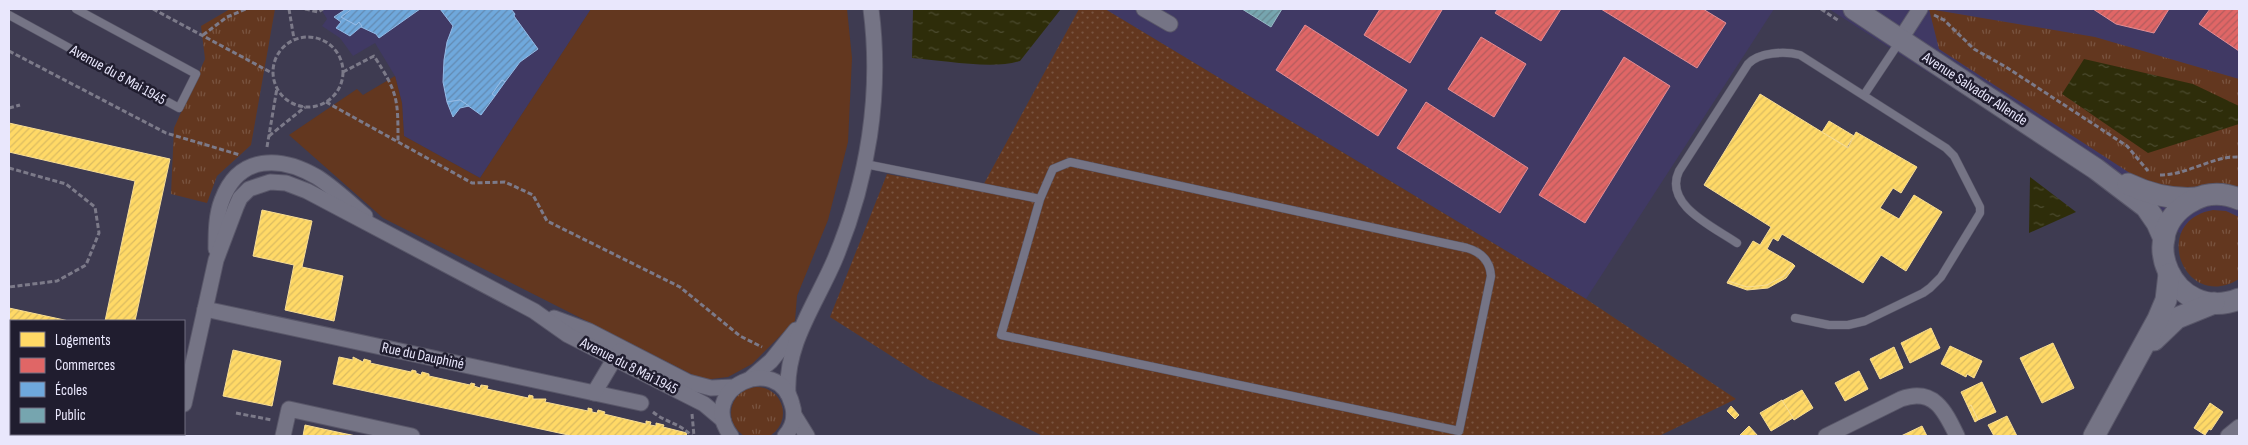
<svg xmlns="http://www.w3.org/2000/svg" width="2248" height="445" font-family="'Sofia Sans Condensed',sans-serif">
<defs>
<pattern id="grass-tufts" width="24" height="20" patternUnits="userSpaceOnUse" patternTransform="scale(1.25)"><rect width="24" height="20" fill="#63371f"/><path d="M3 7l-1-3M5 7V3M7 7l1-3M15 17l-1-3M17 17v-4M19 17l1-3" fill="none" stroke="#795440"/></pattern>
<pattern id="garden-dots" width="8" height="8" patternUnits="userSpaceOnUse" patternTransform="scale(1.25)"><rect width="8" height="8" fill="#63371f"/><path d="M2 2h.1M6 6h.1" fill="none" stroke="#795440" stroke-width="1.8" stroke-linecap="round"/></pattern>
<pattern id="water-ripples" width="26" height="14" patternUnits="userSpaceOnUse" patternTransform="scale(1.25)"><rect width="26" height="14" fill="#2e2d0a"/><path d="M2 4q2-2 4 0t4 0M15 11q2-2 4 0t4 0" fill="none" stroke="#4c4b2f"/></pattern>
<pattern id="homes-hatch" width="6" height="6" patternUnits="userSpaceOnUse" patternTransform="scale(1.25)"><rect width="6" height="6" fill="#ffd966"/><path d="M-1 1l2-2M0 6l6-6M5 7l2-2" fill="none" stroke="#dabb61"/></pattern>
<pattern id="shops-hatch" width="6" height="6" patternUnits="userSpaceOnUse" patternTransform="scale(1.25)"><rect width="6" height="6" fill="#e06666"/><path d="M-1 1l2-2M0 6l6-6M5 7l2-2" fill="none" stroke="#b25c5e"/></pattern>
<pattern id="schools-hatch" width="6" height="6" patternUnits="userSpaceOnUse" patternTransform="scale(1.25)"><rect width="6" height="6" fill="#6fa8dc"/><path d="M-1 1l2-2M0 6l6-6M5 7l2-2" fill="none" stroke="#638ab1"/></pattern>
<pattern id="public-hatch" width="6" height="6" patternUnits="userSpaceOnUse" patternTransform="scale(1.25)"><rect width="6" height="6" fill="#76a5af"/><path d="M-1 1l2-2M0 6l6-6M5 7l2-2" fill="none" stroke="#688891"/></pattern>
</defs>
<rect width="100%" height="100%" fill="#3e3b51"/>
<!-- built -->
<g fill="#403964">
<polygon points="321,9 591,9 480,178 404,136 402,103 395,76 375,43 353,56 340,38 322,26 327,19"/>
<polygon points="1105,9 1774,9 1586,299"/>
<polygon points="1829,9 2239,9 2239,279 2213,254"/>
</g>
<!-- grass -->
<g fill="url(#grass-tufts)">
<polygon points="230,9 275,9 251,145 217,176 207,203 171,194 174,128 205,59 201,26"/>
<polygon points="1929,9 2095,37 2239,79 2239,186 2163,192 2136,177 1939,49"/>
<path d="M2213 210 2226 211 2239 217V279C2184 313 2149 221 2213 210Z"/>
<circle cx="757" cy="413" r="26"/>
</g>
<!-- park -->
<polygon fill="#63371f" points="591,9 847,9 852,58 848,142 828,220 797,296 795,321 752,364 728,377 703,380 383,218 289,135 357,89 363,95 395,76 402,103 404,136 480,178"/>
<!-- garden -->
<polygon fill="url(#garden-dots)" points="1079,9 1105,9 1586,299 1736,399 1659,436 1043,436 929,380 830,317 887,174 980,191"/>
<!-- water -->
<g fill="url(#water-ripples)">
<path d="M913 9H1061L1020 61C993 70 941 60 912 58Z"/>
<polygon points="2084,59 2193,84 2239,106 2239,124 2148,153 2062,94"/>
<polygon points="2030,177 2076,212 2029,233"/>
</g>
<!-- homes -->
<g fill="url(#homes-hatch)" stroke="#f8dd93">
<polygon points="1760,94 1848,148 1856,132 1917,167 1901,193 1893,188 1880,208 1899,219 1914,195 1942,212 1906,271 1881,255 1863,283 1782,234 1778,241 1773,238 1767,249 1793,264 1784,276 1767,285 1754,288 1741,286 1728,281 1753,241 1760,245 1771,227 1704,185"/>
<polygon points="1829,121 1854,136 1847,147 1822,132"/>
<polygon points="9,123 170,159 135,321 105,321 135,181 9,152"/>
<polygon points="262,210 312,221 302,267 343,276 334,321 285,310 294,265 253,256"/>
<polygon points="1793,264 1795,266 1786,278 1768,288 1747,290 1727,283 1728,281 1747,287 1767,285 1784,276"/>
<polygon points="9,308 69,321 11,321 11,338 9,338"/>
<polygon points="1931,328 1940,348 1910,363 1901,343"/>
<polygon points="2053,343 2074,388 2042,403 2020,358"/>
<polygon points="1950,346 1982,361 1974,378 1967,374 1966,377 1941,364"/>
<polygon points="1894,347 1903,368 1880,379 1870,359"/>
<polygon points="233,350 281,361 272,406 223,396"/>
<polygon points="339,357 353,360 353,357 363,362 364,359 371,361 370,363 411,372 412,370 416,371 416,373 421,375 422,372 429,374 429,376 470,385 471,383 475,384 474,386 480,388 481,385 488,386 487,389 528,398 529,395 533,396 533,399 546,399 545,402 588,411 588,408 592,409 592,412 597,413 598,410 605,412 604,414 646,424 646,421 651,422 650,425 656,426 656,423 664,425 663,427 687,433 686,436 573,436 333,384"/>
<polygon points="1859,371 1868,389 1845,401 1835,383"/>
<polygon points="1982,382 1996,412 1978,420 1971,405 1968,407 1961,392"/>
<polygon points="1802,390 1813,408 1794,420 1782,401"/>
<polygon points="1782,400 1793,418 1771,431 1760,413"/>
<polygon points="2210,403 2223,412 2211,430 2209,429 2205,435 2194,428"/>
<polygon points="1971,405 1978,420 1975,422 1968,407"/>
<polygon points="1731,406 1739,415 1735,419 1727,411"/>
<polygon points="2007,416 2017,436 1994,436 1988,425"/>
<polygon points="305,425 337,432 356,436 303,436"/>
<polygon points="1749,426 1758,436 1739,436"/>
<polygon points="1922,426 1927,436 1901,436"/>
</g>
<!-- shops -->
<g fill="url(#shops-hatch)" stroke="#e38d93">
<polygon points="1380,9 1440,9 1442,10 1410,63 1364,35"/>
<polygon points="1498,9 1561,9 1541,41 1495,13"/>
<polygon points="1601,9 1703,9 1726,23 1697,68"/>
<polygon points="2093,9 2169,9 2154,33 2116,24"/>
<polygon points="2210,9 2239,9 2239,51 2199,24"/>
<polygon points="1305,25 1407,90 1378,136 1276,70"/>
<polygon points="1481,37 1526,64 1494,117 1448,89"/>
<polygon points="1624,57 1670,86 1585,223 1539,195"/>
<polygon points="1426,102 1528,168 1500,213 1397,148"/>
</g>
<!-- schools -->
<g fill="url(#schools-hatch)" stroke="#94bbe6">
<polygon points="346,9 352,9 341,17 356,25 359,22 362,26 350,36 336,28 341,22 334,17"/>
<polygon points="352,9 420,9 379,38 376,34 361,27 362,26 359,22 356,25 341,17"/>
<polygon points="440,9 511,9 515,14 514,16 538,49 520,62 505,82 502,80 492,94 495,96 481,115 460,100 447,102 443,82 444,60 447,42 453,26"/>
<polygon points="502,80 505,82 495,96 492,94"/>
<polygon points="460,100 469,106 460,108 453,117 447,102"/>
</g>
<!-- public -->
<polygon fill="url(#public-hatch)" stroke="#98b9c6" points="1242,9 1282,9 1271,27"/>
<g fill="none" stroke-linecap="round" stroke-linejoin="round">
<defs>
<g id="lane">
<polyline points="9,15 179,108 196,74 76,9"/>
<polyline points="1864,95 1900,41"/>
<path d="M865 164 1040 199 1001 335 1459 431 1491 276C1490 261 1481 252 1467 248L1070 162 1053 169 1040 199"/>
<path d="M1737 243C1714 227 1663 205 1679 171L1748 64C1759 52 1785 51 1800 55L1946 148 1954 156 1980 207V213L1941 277 1930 288 1923 293 1865 321 1848 325H1829L1795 318"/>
<polyline points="9,408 11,409"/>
</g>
<g id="street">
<polyline points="1144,9 1170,24"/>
<polyline points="1900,40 1920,9"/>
<path d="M216 249C216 233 216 215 222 200 239 154 281 156 317 177 334 188 350 203 365 216"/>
<polyline points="205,309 641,403"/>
<polyline points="554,318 589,331 688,382 711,388 734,387"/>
<polyline points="9,364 11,365"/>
<polyline points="750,379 771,361 796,330"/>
<polyline points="594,393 619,351"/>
<path d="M788 394C785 344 816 304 835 259 868 180 882 94 871 9"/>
<polyline points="184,404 216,260 236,207 240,198 249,189 270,182 286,183 307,191 534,311 568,335 704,404 723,420"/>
<polyline points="794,415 807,436"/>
<polyline points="177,436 177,434"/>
<polyline points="283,436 289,409 412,436"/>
<path d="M731 436C695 388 778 351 792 404 796 416 793 427 785 436"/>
<path d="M1826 436 1901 399C1934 387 1945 411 1957 436"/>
<polyline points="2228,436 2239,427"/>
</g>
<g id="secondary">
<polyline points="1854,9 2096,169 2146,207 2157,223 2164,239"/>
<path d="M2128 184C2151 195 2172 200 2197 198"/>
<path d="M2239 199C2225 193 2208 192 2194 200 2131 231 2173 325 2239 299"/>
<polyline points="2154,340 2177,318 2214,303"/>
<polyline points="2094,436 2158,319 2166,300 2169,274"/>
</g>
</defs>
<!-- lane casing -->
<use href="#lane" stroke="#595769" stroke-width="9"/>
<!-- street casing -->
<use href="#street" stroke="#595769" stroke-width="17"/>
<!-- secondary casing -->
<use href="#secondary" stroke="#595769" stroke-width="23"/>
<!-- path -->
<g stroke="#7c7a89" stroke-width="3" stroke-dasharray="5 2.5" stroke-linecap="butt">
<polyline points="153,9 272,73"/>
<polyline points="289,9 294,39"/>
<polyline points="305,9 318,12 323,9"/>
<polyline points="1821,9 1839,21"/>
<polyline points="1934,15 1944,20 1974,49 2006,67 2127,146 2148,171"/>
<polyline points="203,35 227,17 246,9"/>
<circle cx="308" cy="72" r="35"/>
<polyline points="9,51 166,133 240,155"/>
<path d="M343 72 374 56C398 93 398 99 398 142"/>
<polyline points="326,102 472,183 505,182 533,195 547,221 680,287 740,336 762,347"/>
<polyline points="9,108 20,105"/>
<polyline points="269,136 305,107"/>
<polyline points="267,147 277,88"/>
<polyline points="9,168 66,184 95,207 99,233 86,265 57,281 9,287"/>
<path d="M2160 175C2188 175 2212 156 2239 157"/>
<path d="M653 412C666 423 678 422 692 436"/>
<polyline points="236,413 272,420"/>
<polyline points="692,414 694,436"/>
<polyline points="9,428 11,428"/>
<polyline points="36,434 48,436"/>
</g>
<!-- lane -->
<use href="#lane" stroke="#757485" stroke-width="8"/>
<!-- street -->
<use href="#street" stroke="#757485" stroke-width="15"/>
<!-- secondary -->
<use href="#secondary" stroke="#757485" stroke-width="21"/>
</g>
<g text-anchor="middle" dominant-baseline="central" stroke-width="5" stroke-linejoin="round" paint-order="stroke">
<!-- street labels -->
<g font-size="15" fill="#e9e7fc" stroke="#201d2f">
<text transform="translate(118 75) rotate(29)">Avenue du 8 Mai 1945</text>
<text transform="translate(1975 89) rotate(33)">Avenue Salvador Allende</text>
<text transform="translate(423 356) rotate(12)">Rue du Dauphiné</text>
<text transform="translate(629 366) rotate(27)">Avenue du 8 Mai 1945</text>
</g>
</g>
<!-- border -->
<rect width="2248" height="445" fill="none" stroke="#e9e7fc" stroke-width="20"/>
<!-- legend -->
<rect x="10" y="320" width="175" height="115" fill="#201d2f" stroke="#706e81"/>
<rect x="20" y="332" width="25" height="15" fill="#ffd966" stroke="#706e81"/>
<text x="55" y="345" font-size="15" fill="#e9e7fc">Logements</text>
<rect x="20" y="358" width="25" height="15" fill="#e06666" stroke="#706e81"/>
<text x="55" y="370" font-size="15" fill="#e9e7fc">Commerces</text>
<rect x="20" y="382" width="25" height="15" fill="#6fa8dc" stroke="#706e81"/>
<text x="55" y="395" font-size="15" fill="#e9e7fc">Écoles</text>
<rect x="20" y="408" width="25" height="15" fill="#76a5af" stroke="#706e81"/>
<text x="55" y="420" font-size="15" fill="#e9e7fc">Public</text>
</svg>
